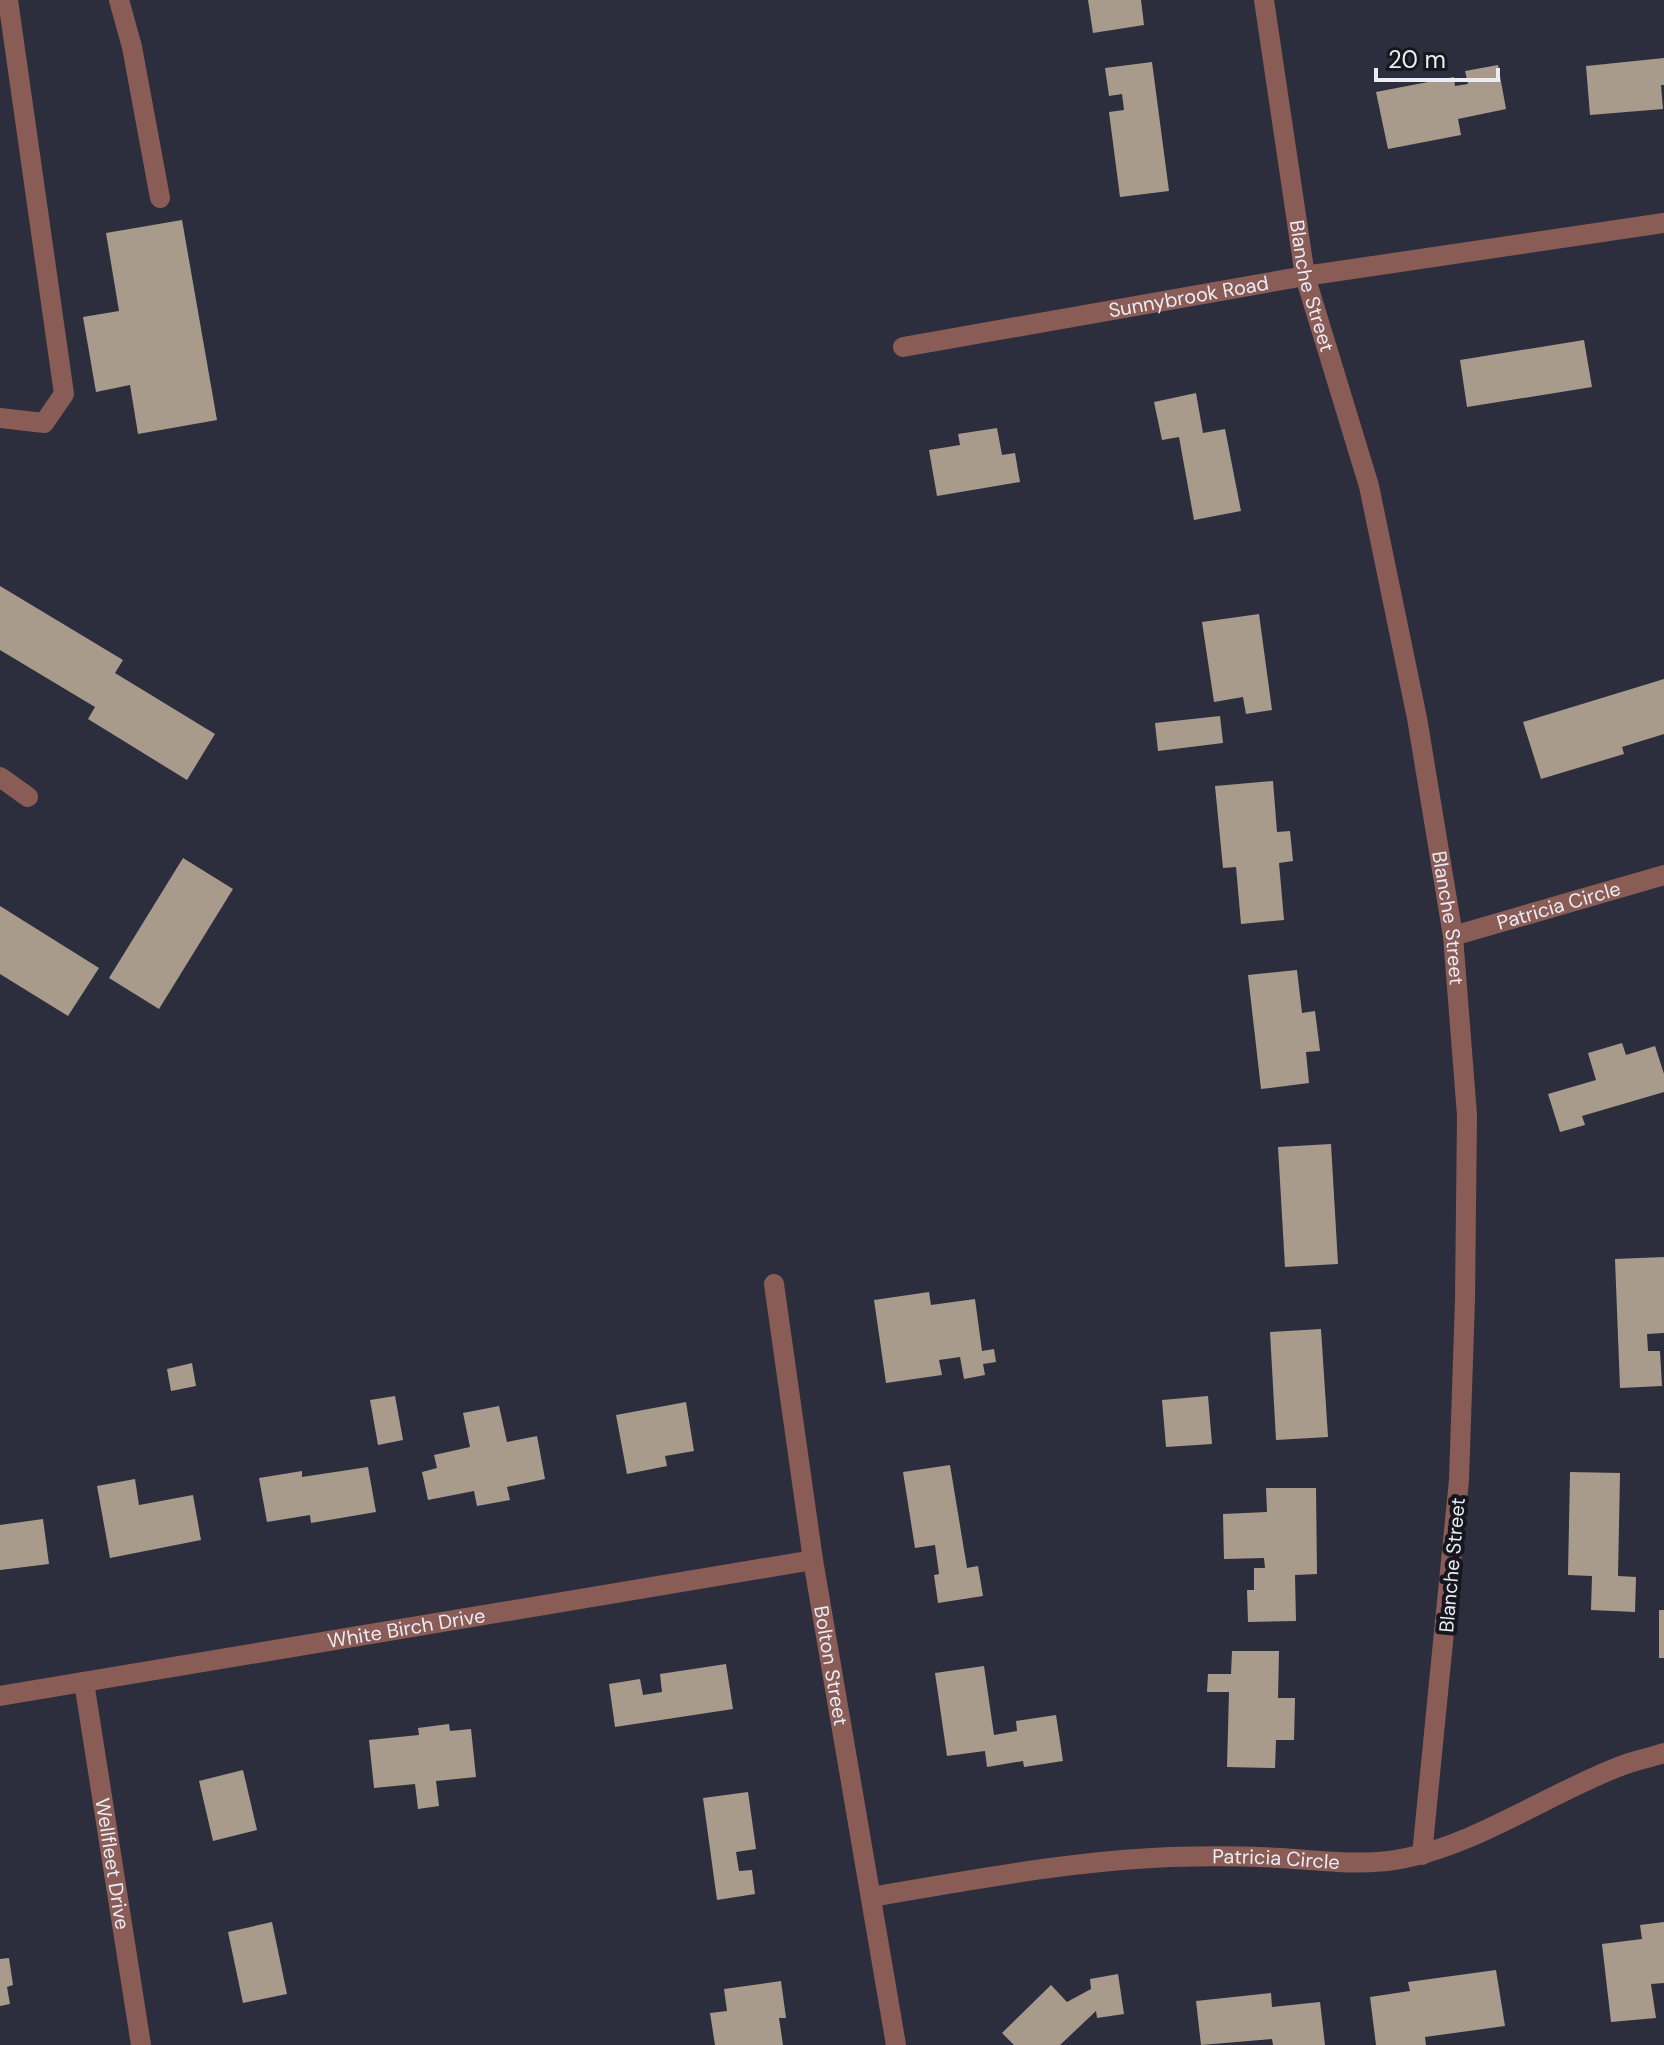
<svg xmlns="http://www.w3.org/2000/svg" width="1664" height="2045" font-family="'DM Sans',sans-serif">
<rect width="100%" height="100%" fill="#2d2e3d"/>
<!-- building -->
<g fill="#a99b8c">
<polygon points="1088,0 1141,0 1144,25 1093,33"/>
<polygon points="1664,58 1664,85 1661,85 1663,109 1590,115 1586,66"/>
<polygon points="1152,62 1169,191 1120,197 1109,112 1124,110 1122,94 1109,96 1105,68"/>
<polygon points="1498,65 1506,109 1458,119 1461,135 1388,149 1376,92 1454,77 1455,86 1468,84 1465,71"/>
<polygon points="182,220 217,420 138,434 130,385 96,392 83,317 119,311 106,233"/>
<polygon points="1584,340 1592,387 1467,407 1460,360"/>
<polygon points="1196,393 1203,433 1225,429 1241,511 1194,520 1179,437 1162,440 1154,402"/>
<polygon points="997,428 1002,455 1015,453 1020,482 937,496 929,450 960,445 958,434"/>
<polygon points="0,586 123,660 115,673 215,734 187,780 88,719 95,707 0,650"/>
<polygon points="1259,614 1272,710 1246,714 1243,697 1214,702 1202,622"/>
<polygon points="1664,679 1664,734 1622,747 1624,754 1541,779 1523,722"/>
<polygon points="1220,716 1223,743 1158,751 1155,723"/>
<polygon points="1273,781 1277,832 1290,831 1293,861 1279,863 1284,920 1241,924 1236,867 1223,868 1215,786"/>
<polygon points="183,858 233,889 159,1009 109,978"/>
<polygon points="0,906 99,968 68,1016 0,974"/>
<polygon points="1297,970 1302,1013 1315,1011 1320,1051 1306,1052 1309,1083 1261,1089 1248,975"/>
<polygon points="1622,1043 1626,1055 1655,1046 1664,1074 1664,1092 1582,1116 1585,1125 1560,1132 1548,1094 1596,1080 1588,1053"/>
<polygon points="1331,1144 1338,1264 1285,1267 1278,1147"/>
<polygon points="1664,1257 1664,1333 1647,1334 1648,1351 1660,1351 1662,1386 1620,1388 1615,1259"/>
<polygon points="929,1292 931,1305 975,1299 982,1351 994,1349 996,1362 983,1364 985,1375 964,1379 960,1357 939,1360 942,1375 886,1383 874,1300"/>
<polygon points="1321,1329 1328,1437 1276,1440 1270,1332"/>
<polygon points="192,1363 196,1386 171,1391 167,1369"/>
<polygon points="395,1396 403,1440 378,1445 370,1400"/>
<polygon points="1208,1396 1212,1444 1166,1447 1162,1400"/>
<polygon points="686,1402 694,1451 665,1456 667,1466 627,1474 616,1415"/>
<polygon points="499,1406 507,1442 537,1436 545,1479 507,1487 510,1500 477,1506 474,1491 428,1500 422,1472 437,1468 434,1455 470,1447 463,1413"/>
<polygon points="950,1465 967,1568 978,1566 983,1596 938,1603 934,1575 939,1574 935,1545 915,1548 903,1472"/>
<polygon points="368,1467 376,1512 311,1523 310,1515 267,1522 259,1478 302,1471 302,1477"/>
<polygon points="1570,1472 1620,1473 1618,1576 1636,1577 1635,1612 1591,1610 1592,1576 1568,1575"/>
<polygon points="135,1479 139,1505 193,1495 201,1540 110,1558 97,1486"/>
<polygon points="1266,1488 1316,1488 1317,1574 1295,1575 1296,1621 1248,1622 1247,1590 1254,1590 1254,1568 1265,1568 1264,1558 1224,1559 1223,1514 1267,1512"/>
<polygon points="43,1519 49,1564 0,1570 0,1525"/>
<rect x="1659" y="1610" width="5" height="48"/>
<polygon points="1232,1651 1279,1651 1278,1698 1295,1698 1294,1740 1276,1740 1275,1768 1227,1767 1229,1692 1207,1692 1208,1674 1231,1674"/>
<polygon points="726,1664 733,1709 615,1727 609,1684 640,1679 643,1695 662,1692 660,1674"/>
<polygon points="984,1666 994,1735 1017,1731 1016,1721 1056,1715 1063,1761 1024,1767 1023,1761 987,1767 985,1751 947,1756 935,1673"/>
<polygon points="449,1724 450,1731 471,1729 476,1777 436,1781 439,1806 418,1809 415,1784 374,1788 369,1740 419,1735 418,1728"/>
<polygon points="243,1770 257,1830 213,1841 199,1781"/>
<polygon points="748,1792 756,1849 736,1852 739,1871 752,1870 755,1894 717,1900 703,1798"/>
<polygon points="272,1922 287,1994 243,2003 228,1932"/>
<polygon points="1664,1922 1664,1983 1651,1984 1656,2018 1611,2022 1602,1944 1642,1939 1640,1925"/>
<polygon points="9,1958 13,1985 7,1987 10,2004 0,2006 0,1959"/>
<polygon points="1496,1970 1505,2026 1425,2037 1426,2045 1376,2045 1370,1997 1410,1991 1408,1982"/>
<polygon points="1118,1974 1124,2014 1097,2018 1096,2011 1060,2045 1014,2045 1002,2033 1051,1985 1067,2002 1091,1989 1090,1979"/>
<polygon points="781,1981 786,2018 779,2018 783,2045 715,2045 710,2013 727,2011 724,1989"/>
<polygon points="1271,1993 1272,2007 1320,2002 1325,2045 1273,2045 1272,2039 1201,2045 1196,2001"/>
</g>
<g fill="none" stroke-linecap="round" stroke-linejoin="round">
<!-- minor -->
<g stroke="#8a5c56" stroke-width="20">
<polyline points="119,0 132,47 160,198"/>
<path id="s1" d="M1264 0 1305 276 1369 486 1417 718 1453 936 1467 1115 1465 1300 1459 1480 1422 1855"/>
<path id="s2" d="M903 347 1305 276 1664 223"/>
<polyline points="0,418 44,423 64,394 8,0"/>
<polyline points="0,777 28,797"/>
<path id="s3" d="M1453 936 1664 875"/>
<path id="s4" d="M774 1284 813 1560 896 2045"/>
<path id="s5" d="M84 1682 141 2045"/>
<path id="s6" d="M0 1696 813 1560"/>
<path id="s7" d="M871 1897C971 1880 1070 1861 1171 1857 1207 1856 1244 1856 1280 1858 1316 1860 1358 1866 1395 1860 1471 1848 1546 1795 1618 1767 1632 1761 1649 1758 1664 1753"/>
</g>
</g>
<g text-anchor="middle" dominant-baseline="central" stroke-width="8" stroke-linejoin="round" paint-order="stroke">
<!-- street labels -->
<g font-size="20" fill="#eaebf5" stroke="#16171e">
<text stroke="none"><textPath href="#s1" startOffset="290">Blanche Street</textPath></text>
<text stroke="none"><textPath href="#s2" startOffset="290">Sunnybrook Road</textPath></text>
<text stroke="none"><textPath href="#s3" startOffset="110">Patricia Circle</textPath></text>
<text stroke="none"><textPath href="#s1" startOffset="938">Blanche Street</textPath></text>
<text transform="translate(1452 1565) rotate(-85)">Blanche Street</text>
<text stroke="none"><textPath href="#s6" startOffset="412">White Birch Drive</textPath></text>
<text stroke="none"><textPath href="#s4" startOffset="386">Bolton Street</textPath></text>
<text stroke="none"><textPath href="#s7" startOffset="408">Patricia Circle</textPath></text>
<text stroke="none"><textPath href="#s5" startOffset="184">Wellfleet Drive</textPath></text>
</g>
</g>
<!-- scale -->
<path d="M1376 68v12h122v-12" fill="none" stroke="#eaebf5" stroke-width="4"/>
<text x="1388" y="68" font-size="24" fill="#eaebf5" stroke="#16171e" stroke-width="6" paint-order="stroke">20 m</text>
</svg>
